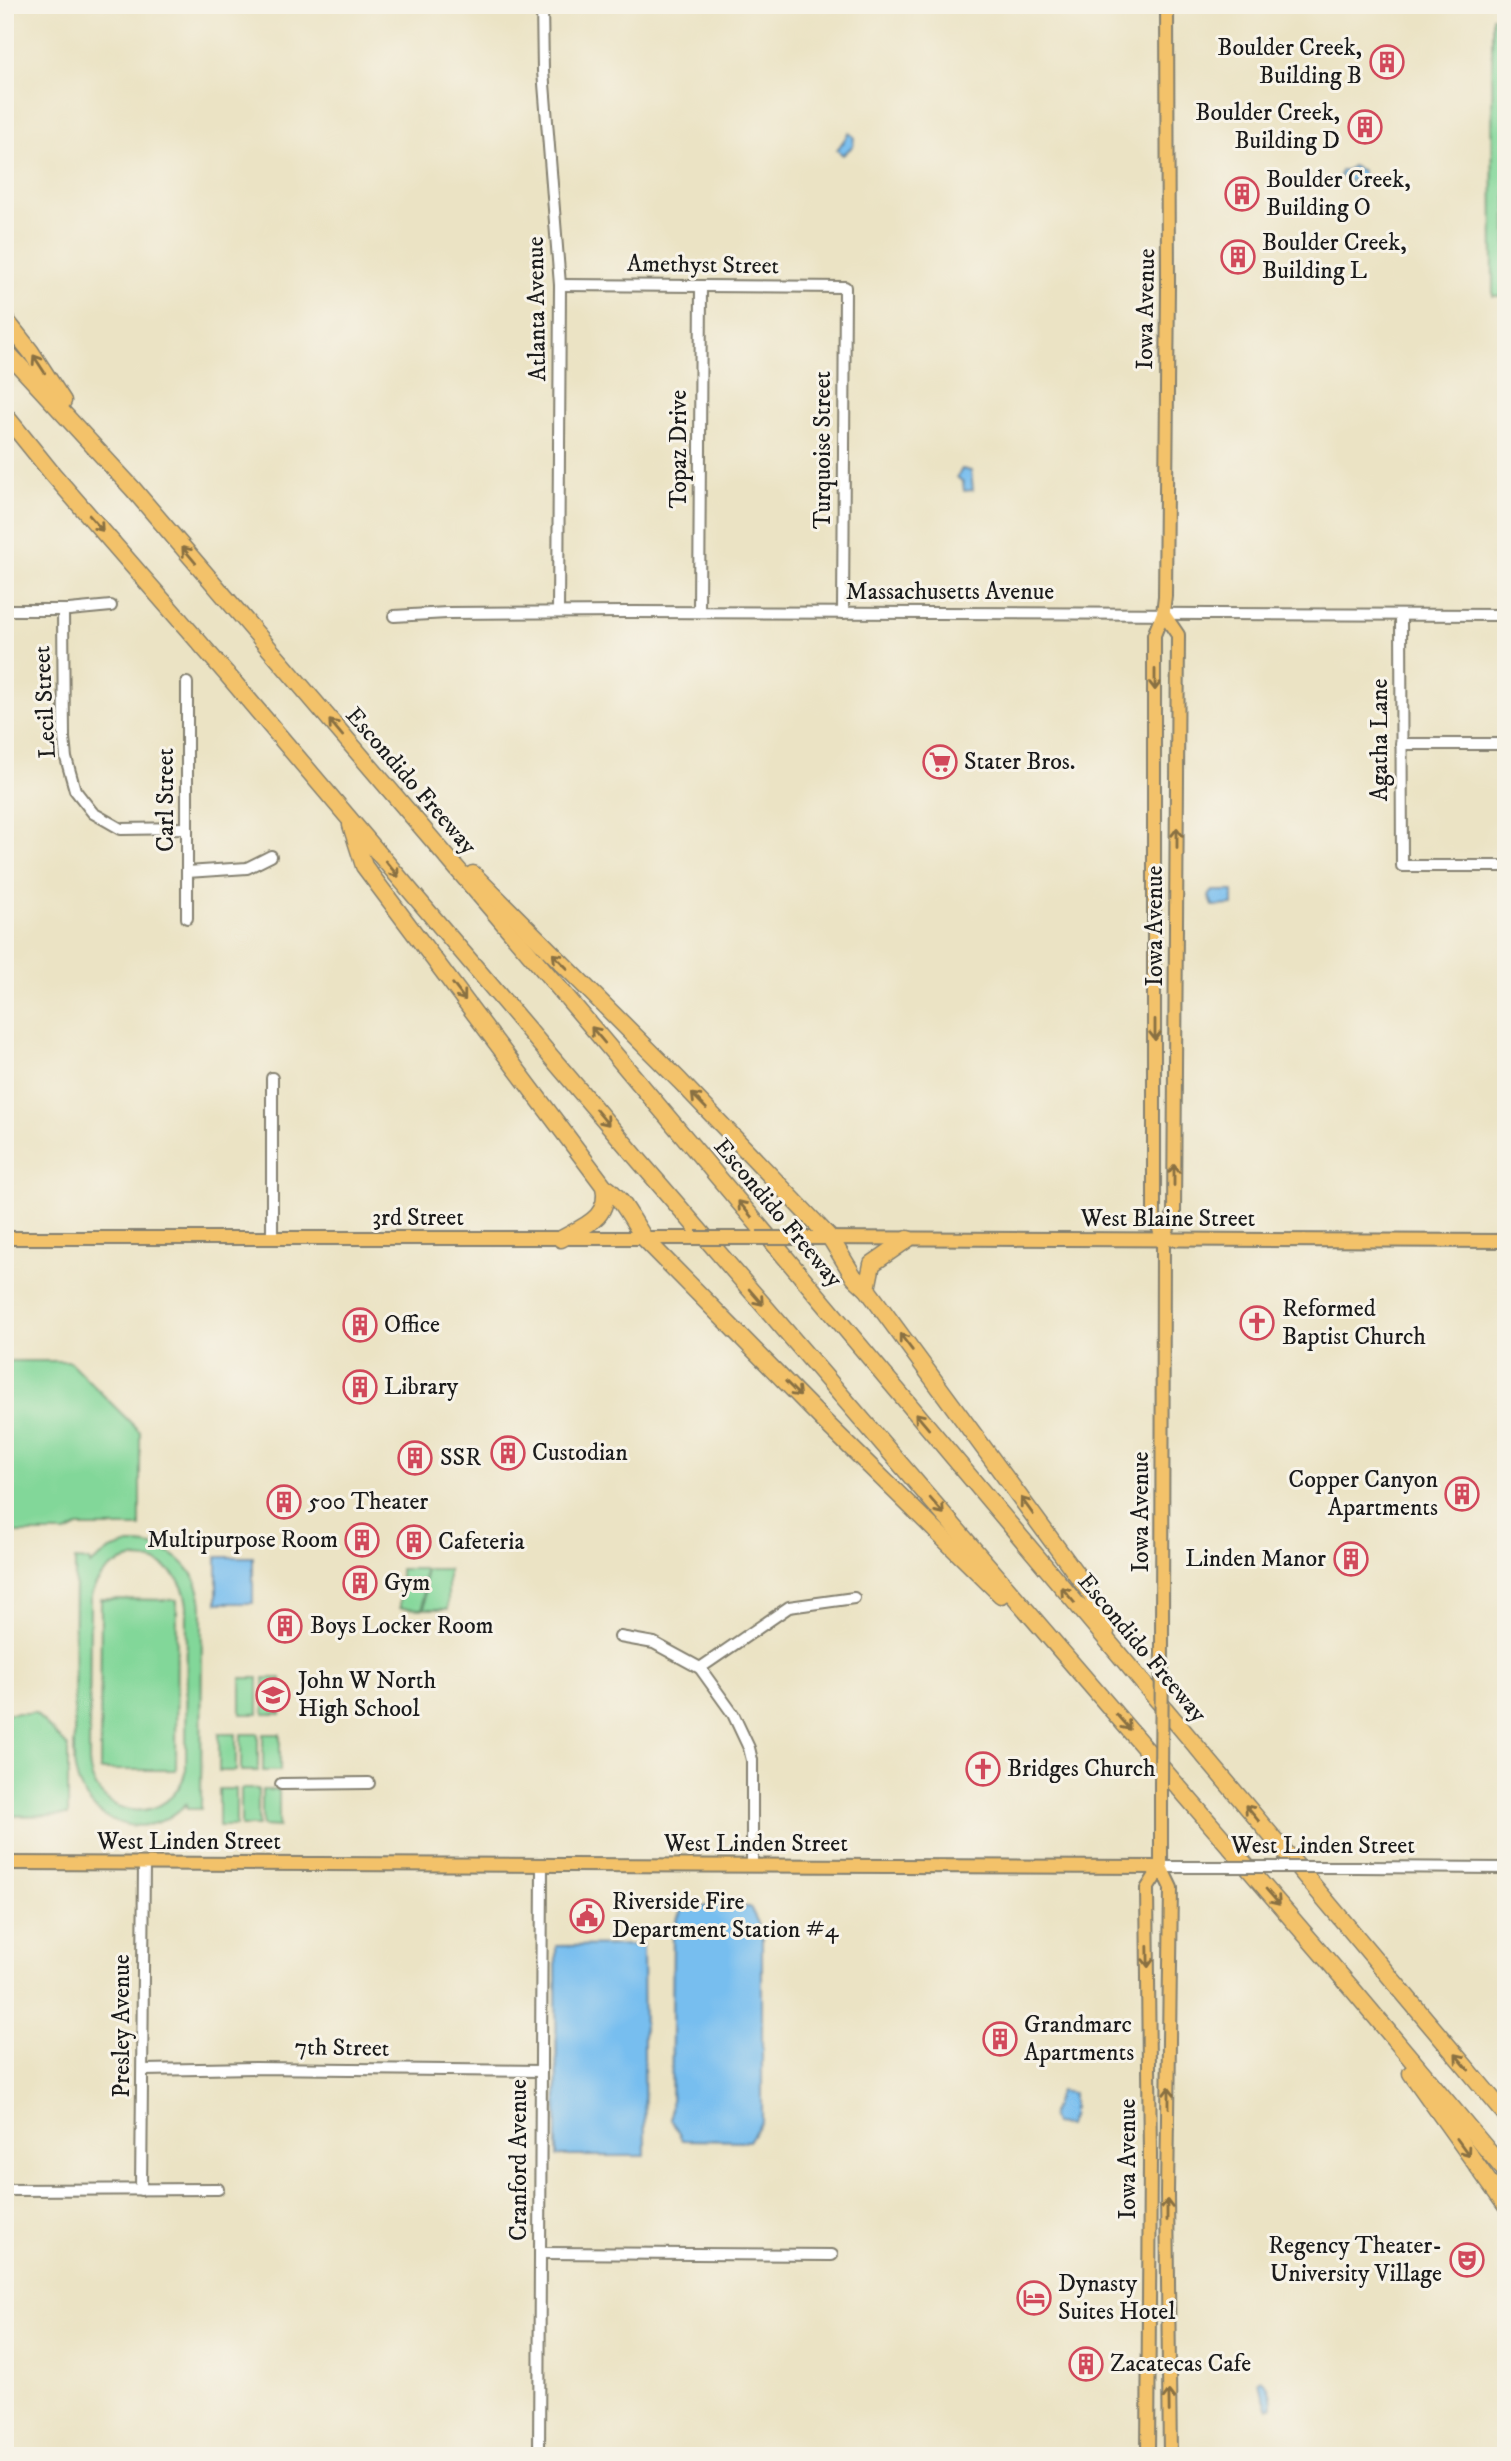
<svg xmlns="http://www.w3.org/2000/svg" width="1511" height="2461" font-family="'IM FELL DW Pica',serif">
<rect width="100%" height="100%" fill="#f7f3e8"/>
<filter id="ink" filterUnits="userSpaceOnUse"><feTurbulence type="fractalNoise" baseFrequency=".0143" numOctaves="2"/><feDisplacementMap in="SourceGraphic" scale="14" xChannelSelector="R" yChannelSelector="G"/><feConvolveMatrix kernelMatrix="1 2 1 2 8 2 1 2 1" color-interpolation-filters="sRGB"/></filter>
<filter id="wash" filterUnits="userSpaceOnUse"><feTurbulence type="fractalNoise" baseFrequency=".00686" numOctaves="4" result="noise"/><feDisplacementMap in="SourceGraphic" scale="28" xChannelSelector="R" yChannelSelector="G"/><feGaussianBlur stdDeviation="1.57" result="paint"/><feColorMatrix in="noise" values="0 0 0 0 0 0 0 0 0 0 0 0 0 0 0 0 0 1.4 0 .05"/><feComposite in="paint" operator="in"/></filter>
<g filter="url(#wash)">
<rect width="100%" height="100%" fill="#ebe3c4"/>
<!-- green -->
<g fill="#82d799" stroke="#4f7a5a" stroke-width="2" fill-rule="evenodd">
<polygon points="1492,17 1506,17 1506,296 1493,296"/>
<polygon points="5,1361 69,1361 140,1432 140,1527 78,1527 66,1533 5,1533"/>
<path d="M129 1544C169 1542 199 1567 202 1607L201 1809H187L186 1804C143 1848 79 1821 74 1762L75 1560 90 1561V1565L110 1550ZM131 1559C162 1557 185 1576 187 1607L186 1770C172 1828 93 1822 89 1762L90 1599C96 1578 109 1564 131 1559Z"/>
<polygon points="400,1569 424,1569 423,1609 400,1608"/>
<rect x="425" y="1569" width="23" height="40"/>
<polygon points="101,1599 177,1600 176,1770 100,1770"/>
<rect x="241" y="1678" width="17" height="36"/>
<rect x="264" y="1678" width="17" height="36"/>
<polygon points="5,1713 35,1713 68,1747 68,1815 5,1816"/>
<rect x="219" y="1734" width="17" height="37"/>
<rect x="241" y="1734" width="17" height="37"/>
<rect x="263" y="1734" width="17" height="37"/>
<rect x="219" y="1789" width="17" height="37"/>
<rect x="241" y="1789" width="17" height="37"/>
<polygon points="262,1790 279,1790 279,1827 262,1826"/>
</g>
<!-- water -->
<g fill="#77beef" stroke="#4a6d86" stroke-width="2">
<polygon points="849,133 854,137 853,146 843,155 837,150"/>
<polygon points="1352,166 1363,171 1363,177 1357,177 1354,180 1349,181 1340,176 1341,170 1347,170"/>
<polygon points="962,469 971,471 973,490 964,491 963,482 957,477"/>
<polygon points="1213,891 1233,891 1233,905 1213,906 1209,896"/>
<rect x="217" y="1557" width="36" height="46"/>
<polygon points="683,1906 750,1907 762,1931 762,2121 749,2141 682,2140 671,2119 673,1928"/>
<polygon points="643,1945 645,2156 557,2156 556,1946"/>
<polygon points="1059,2091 1073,2093 1073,2109 1068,2126 1054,2124 1051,2115"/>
<path d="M1261 2379C1270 2385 1272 2397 1272 2407L1268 2409 1258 2382Z"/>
</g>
</g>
<g filter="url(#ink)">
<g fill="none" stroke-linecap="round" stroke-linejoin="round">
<defs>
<g id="minor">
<polyline points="542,5 543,71 560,285 558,612"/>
<polyline points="560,285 845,287 843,613"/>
<polyline points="5,610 69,610 111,606"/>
<polyline points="63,611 64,738 66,758 75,790 93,813 121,829 187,828"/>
<polyline points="699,612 701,286"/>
<polyline points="1401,615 1402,866 1506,866"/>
<polyline points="394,616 447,613 629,612 1506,615"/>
<polyline points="187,683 187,918"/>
<polyline points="1401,744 1506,744"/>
<polyline points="187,872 247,868 271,856"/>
<polyline points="272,1238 272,1078"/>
<polyline points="620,1637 654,1643 700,1668 733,1714 749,1748 752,1760 752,1865"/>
<polyline points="700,1668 789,1607 854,1598"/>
<polyline points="281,1784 369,1783"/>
<polyline points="1161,1867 1188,1867"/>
<polyline points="1356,1867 1506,1868"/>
<polyline points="143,2070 255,2068 541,2071"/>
<polyline points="5,2190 218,2189"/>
<polyline points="141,2190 144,1863"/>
<polyline points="540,2253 832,2255"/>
<polyline points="539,2456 542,1864"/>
</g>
<g id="major">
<polyline points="5,1238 696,1238"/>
<polyline points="728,1238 757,1238"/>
<polyline points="811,1238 1506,1241"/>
<polyline points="1163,1240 1174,1214 1178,635 1163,613"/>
<polyline points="1162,1643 1163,1240 1154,1216 1154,635 1163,613 1165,596 1168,285 1167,5"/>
<polyline points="1161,1786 1161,1867 1171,1888 1167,2194 1170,2456"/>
<polyline points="5,1863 1161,1867"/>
<polyline points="1148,2456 1150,2155 1147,1889 1161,1867"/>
</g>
<g id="highway">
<polyline points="5,319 31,352 63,401"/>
<polyline points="5,350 133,489 576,1008 1506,2115"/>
<polyline points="5,415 51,472 225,672 636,1157 1354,1991 1506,2172"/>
<path d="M351 825 364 866 604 1186C622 1197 632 1220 644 1238L826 1423 1001 1595"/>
<polyline points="473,874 680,1081 831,1239 854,1277 867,1289 1091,1594 1106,1632"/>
<path d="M561 1239C584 1226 611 1218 604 1186"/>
<polyline points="867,1289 872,1264 908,1239"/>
<polyline points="1411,2073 1506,2206"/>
</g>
</defs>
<!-- minor casing -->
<use href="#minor" stroke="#848070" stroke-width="14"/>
<!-- major casing -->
<use href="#major" stroke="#848070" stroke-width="16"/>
<!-- highway casing -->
<use href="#highway" stroke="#848070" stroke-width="19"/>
<!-- minor -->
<use href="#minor" stroke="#fff" stroke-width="10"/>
<!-- major -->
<use href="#major" stroke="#f3c26a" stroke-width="12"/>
<!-- highway -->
<use href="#highway" stroke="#f3c26a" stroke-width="16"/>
<defs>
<polyline id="minor-bridge" points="1188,1867 1356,1867"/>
<g id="major-bridge">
<polyline points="696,1238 728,1238"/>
<polyline points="757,1238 811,1238"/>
<polyline points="1161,1786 1162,1643"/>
</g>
</defs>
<!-- minor-bridge casing -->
<use href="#minor-bridge" stroke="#848070" stroke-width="14" stroke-linecap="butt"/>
<!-- major-bridge casing -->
<use href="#major-bridge" stroke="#848070" stroke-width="16" stroke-linecap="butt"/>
<!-- minor-bridge -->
<use href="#minor-bridge" stroke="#fff" stroke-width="10"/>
<!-- major-bridge -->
<use href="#major-bridge" stroke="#f3c26a" stroke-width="12"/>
</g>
<!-- one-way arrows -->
<defs><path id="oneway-shaft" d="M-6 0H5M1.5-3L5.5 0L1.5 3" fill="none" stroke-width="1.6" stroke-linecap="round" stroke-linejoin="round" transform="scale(1.75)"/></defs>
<g stroke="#886f43">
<use href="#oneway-shaft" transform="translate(39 364) rotate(-123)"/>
<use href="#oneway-shaft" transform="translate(96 523) rotate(49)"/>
<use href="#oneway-shaft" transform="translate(189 555) rotate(-130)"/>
<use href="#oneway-shaft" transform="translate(1155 680) rotate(90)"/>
<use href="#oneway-shaft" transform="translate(336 728) rotate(-130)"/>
<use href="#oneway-shaft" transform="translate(1177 838) rotate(-90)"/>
<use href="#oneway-shaft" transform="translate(392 869) rotate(50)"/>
<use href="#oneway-shaft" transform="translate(560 961) rotate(-135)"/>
<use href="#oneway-shaft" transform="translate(459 992) rotate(53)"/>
<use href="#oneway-shaft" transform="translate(1155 1030) rotate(90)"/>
<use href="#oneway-shaft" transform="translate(598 1035) rotate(-130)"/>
<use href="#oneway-shaft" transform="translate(699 1101) rotate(-134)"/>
<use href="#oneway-shaft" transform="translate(602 1117) rotate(50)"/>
<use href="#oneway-shaft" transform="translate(1174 1175) rotate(-90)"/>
<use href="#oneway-shaft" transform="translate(745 1209) rotate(-130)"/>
<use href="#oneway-shaft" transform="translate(756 1297) rotate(49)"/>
<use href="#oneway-shaft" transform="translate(906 1342) rotate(-127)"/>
<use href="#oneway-shaft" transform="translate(793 1389) rotate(46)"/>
<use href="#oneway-shaft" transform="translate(922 1421) rotate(-130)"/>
<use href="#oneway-shaft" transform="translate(937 1506) rotate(49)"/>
<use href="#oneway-shaft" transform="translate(1027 1506) rotate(-126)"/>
<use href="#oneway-shaft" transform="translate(1068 1595) rotate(-130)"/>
<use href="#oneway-shaft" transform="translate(1123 1722) rotate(49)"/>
<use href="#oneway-shaft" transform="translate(1252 1813) rotate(-130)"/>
<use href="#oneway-shaft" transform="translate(1273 1897) rotate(49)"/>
<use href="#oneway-shaft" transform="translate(1148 1957) rotate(89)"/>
<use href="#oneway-shaft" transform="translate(1462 2062) rotate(-130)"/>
<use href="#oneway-shaft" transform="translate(1169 2097) rotate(-90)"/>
<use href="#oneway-shaft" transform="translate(1463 2147) rotate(54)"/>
<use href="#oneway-shaft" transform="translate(1167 2210) rotate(-90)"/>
<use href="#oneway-shaft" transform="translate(1169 2401) rotate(-91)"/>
</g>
</g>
<!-- icons -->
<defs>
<symbol id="building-ring" viewBox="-11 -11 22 22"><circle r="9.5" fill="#f7f3e8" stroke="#d1495b" stroke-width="1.5"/><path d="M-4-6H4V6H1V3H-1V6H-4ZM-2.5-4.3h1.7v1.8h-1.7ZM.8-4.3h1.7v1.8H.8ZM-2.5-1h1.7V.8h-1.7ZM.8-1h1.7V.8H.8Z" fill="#d1495b"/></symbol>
<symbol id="supermarket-ring" viewBox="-11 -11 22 22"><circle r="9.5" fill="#f7f3e8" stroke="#d1495b" stroke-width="1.5"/><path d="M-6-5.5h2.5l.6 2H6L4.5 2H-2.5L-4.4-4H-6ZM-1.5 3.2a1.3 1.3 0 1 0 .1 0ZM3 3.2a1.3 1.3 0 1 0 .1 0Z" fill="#d1495b"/></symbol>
<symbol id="church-ring" viewBox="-11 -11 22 22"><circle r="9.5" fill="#f7f3e8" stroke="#d1495b" stroke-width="1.5"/><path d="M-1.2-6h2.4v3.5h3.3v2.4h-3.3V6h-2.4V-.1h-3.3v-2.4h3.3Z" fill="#d1495b"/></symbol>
<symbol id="school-ring" viewBox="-11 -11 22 22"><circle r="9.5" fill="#f7f3e8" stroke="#d1495b" stroke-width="1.5"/><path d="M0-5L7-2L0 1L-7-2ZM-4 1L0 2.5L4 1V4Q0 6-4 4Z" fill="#d1495b"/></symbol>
<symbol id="civic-ring" viewBox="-11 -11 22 22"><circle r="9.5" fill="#f7f3e8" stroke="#d1495b" stroke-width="1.5"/><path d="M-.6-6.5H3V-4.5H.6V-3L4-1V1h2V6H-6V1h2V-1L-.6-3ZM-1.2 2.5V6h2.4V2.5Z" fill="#d1495b"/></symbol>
<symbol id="theatre-ring" viewBox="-11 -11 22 22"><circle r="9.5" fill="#f7f3e8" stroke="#d1495b" stroke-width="1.5"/><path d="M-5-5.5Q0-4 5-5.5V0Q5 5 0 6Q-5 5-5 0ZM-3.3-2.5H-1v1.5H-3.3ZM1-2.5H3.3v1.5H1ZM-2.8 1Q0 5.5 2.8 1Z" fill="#d1495b"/></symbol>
<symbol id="hotel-ring" viewBox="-11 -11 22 22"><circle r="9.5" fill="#f7f3e8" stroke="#d1495b" stroke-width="1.5"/><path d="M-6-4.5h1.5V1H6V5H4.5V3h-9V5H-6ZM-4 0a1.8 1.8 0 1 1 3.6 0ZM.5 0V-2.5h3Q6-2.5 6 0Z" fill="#d1495b"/></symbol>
</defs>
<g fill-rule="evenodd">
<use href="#building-ring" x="1368" y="43" width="38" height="38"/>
<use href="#building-ring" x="1346" y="108" width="38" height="38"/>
<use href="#building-ring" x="1223" y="175" width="38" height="38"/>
<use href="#building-ring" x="1219" y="238" width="38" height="38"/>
<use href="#supermarket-ring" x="921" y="743" width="38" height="38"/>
<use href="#church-ring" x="1238" y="1304" width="38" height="38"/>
<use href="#building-ring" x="341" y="1306" width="38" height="38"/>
<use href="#building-ring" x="341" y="1368" width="38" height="38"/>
<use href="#building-ring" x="489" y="1434" width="38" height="38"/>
<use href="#building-ring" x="396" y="1439" width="38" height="38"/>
<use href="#building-ring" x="1443" y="1475" width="38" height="38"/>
<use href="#building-ring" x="265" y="1483" width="38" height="38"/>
<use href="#building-ring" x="343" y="1521" width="38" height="38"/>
<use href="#building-ring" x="395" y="1523" width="38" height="38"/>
<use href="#building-ring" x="1332" y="1540" width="38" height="38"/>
<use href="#building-ring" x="341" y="1564" width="38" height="38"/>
<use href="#building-ring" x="266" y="1607" width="38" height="38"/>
<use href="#school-ring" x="254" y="1676" width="38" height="38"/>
<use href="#church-ring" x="964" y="1750" width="38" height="38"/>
<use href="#civic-ring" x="568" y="1897" width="38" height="38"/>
<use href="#building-ring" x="981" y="2020" width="38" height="38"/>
<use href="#theatre-ring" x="1448" y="2241" width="38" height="38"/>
<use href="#hotel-ring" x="1015" y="2279" width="38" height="38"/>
<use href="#building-ring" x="1067" y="2345" width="38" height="38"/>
</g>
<g text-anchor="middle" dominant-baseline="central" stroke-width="6" stroke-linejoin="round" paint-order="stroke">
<!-- poi labels -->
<g font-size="24" fill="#1c1c1c" stroke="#f7f3e8" text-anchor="start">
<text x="1362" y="48" text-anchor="end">Boulder Creek,<tspan x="1362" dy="28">Building B</tspan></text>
<text x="1340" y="113" text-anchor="end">Boulder Creek,<tspan x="1340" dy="28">Building D</tspan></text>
<text x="1266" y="180">Boulder Creek,<tspan x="1266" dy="28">Building O</tspan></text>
<text x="1262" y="243">Boulder Creek,<tspan x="1262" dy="28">Building L</tspan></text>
<text x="964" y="762">Stater Bros.</text>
<text x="1282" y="1309">Reformed<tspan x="1282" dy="28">Baptist Church</tspan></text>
<text x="384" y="1325">Office</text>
<text x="384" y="1387">Library</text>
<text x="532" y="1453">Custodian</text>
<text x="440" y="1458">SSR</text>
<text x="1438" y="1480" text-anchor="end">Copper Canyon<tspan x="1438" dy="28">Apartments</tspan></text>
<text x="308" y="1502">500 Theater</text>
<text x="338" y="1540" text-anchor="end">Multipurpose Room</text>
<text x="438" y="1542">Cafeteria</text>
<text x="1326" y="1559" text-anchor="end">Linden Manor</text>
<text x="384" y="1583">Gym</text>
<text x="310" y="1626">Boys Locker Room</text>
<text x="298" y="1681">John W North<tspan x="298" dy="28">High School</tspan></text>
<text x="1007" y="1769">Bridges Church</text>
<text x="612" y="1902">Riverside Fire<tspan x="612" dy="28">Department Station #4</tspan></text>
<text x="1024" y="2025">Grandmarc<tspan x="1024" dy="28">Apartments</tspan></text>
<text x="1442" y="2246" text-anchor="end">Regency Theater-<tspan x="1442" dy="28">University Village</tspan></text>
<text x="1058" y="2284">Dynasty<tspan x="1058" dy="28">Suites Hotel</tspan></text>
<text x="1110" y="2364">Zacatecas Cafe</text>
</g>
<!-- street labels -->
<g font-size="24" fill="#1c1c1c" stroke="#f7f3e8">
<text transform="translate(703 265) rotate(1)">Amethyst Street</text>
<text transform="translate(537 309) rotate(-91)">Atlanta Avenue</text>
<text transform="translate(1146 309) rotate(-89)">Iowa Avenue</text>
<text transform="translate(679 449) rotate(-90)">Topaz Drive</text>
<text transform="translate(823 450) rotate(-90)">Turquoise Street</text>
<text x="950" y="592">Massachusetts Avenue</text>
<text transform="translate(45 702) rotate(-93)">Lecil Street</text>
<text transform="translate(1380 740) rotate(-90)">Agatha Lane</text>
<text transform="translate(411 781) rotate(49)">Escondido Freeway</text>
<text transform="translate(166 800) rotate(-90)">Carl Street</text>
<text transform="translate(1155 926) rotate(-90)">Iowa Avenue</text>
<text transform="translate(778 1213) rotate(50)">Escondido Freeway</text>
<text x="418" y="1218">3rd Street</text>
<text x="1168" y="1219">West Blaine Street</text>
<text transform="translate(1141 1512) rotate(-90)">Iowa Avenue</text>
<text transform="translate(1142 1648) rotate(50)">Escondido Freeway</text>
<text x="189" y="1842">West Linden Street</text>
<text x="756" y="1844">West Linden Street</text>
<text x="1323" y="1846">West Linden Street</text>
<text transform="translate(122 2026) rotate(-90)">Presley Avenue</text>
<text transform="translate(342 2048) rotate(1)">7th Street</text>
<text transform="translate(1128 2159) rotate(-90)">Iowa Avenue</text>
<text transform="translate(519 2160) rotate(-90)">Cranford Avenue</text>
</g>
</g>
<!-- margin -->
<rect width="1511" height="2461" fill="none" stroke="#f7f3e8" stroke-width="28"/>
</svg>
